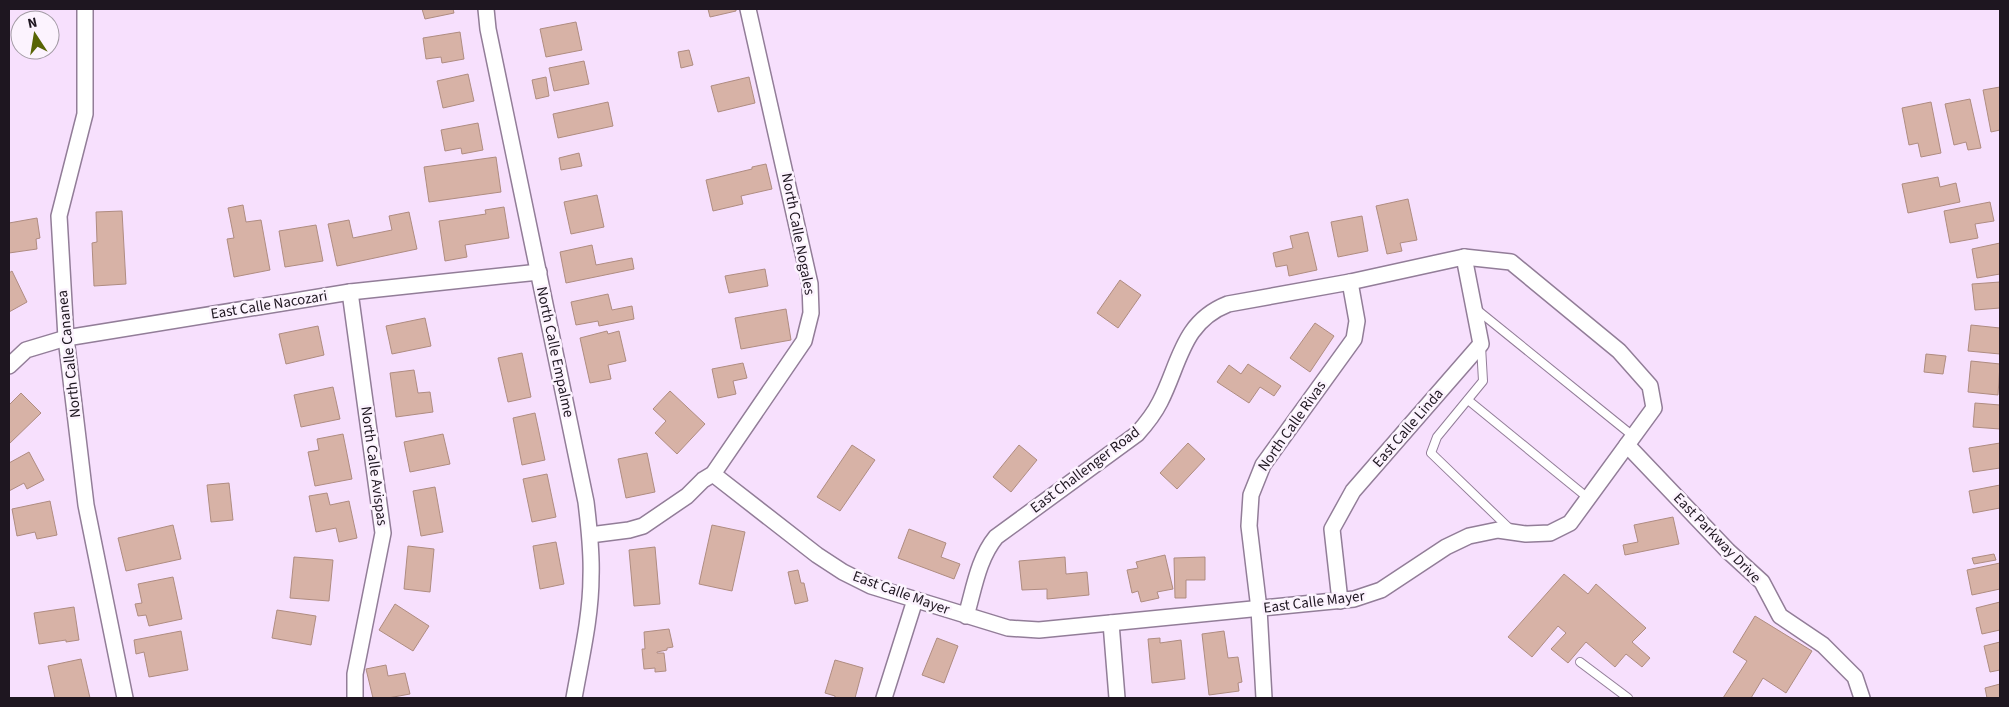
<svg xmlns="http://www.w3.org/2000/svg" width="2009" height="707" font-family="'Source Sans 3',sans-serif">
<rect width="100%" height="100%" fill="#f7e0fd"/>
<!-- building -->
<g fill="#d7b2a6" stroke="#af8c81">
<polygon points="422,9 453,9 454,13 425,19"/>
<polygon points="708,9 736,9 736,11 710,17"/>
<polygon points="576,22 582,50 546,57 540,29"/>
<polygon points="460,32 464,59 442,63 441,57 426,59 423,38"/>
<polygon points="689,50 693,65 681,68 678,52"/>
<polygon points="584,61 589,84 554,91 549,68"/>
<polygon points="468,74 474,101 443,108 437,81"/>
<polygon points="546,77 549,96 536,99 532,80"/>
<polygon points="749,77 755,103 718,112 711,86"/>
<polygon points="2000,87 2000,130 1991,132 1983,90"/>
<polygon points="1970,99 1981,148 1968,150 1966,142 1954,145 1945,104"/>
<polygon points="608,102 613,126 558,138 553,114"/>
<polygon points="1931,102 1941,153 1921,157 1918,143 1909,145 1902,108"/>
<polygon points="478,123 483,150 462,154 461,148 445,151 441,130"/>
<polygon points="579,153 582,166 561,170 559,158"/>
<polygon points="496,157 501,192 429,202 424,167"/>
<polygon points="766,164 772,189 741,196 743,204 713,211 706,180 752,169 752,167"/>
<polygon points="1938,177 1940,187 1956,183 1960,202 1908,213 1902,184"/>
<polygon points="597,195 604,227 571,234 564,202"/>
<polygon points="1408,199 1417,240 1400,243 1402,251 1387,254 1376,206"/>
<polygon points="1990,202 1994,221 1975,224 1978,238 1950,243 1944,211"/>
<polygon points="243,205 246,222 261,220 270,270 234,277 227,239 234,238 228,208"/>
<polygon points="504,207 509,238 465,245 467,257 445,261 439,221 486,214 485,210"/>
<polygon points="122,211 126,284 94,286 92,243 97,242 96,212"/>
<polygon points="409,212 417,249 337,266 328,224 349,220 353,238 392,230 389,216"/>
<polygon points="1362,216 1368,251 1338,257 1331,222"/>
<polygon points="37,218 40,238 36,239 37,249 9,253 9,223"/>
<polygon points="316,225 323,261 285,267 279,231"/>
<polygon points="1308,232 1317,270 1289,276 1287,265 1276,267 1273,253 1293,248 1290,236"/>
<polygon points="2000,243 2000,274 1977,278 1972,249"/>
<polygon points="592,245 596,265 632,258 634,269 566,283 560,252"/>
<polygon points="765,269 768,286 729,293 725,276"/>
<polygon points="12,271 27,302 9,312 9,273"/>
<polygon points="1120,280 1141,295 1118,328 1097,313"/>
<polygon points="2000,282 2000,308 1975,310 1972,284"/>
<polygon points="608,294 612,310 632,306 634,319 599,326 598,321 576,325 571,302"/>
<polygon points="786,309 791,340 741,349 735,318"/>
<polygon points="425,318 431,346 392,354 386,326"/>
<polygon points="1315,323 1334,336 1310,372 1290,358"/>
<polygon points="1971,325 2000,328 2000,354 1968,351"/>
<polygon points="318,326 324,355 286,364 279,334"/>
<polygon points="607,331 608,334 619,331 626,361 608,365 611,379 590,383 580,338"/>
<polygon points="522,353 531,397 508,402 498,358"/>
<polygon points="1926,354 1946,356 1943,374 1924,372"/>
<polygon points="1971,361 2000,364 1998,395 1968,392"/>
<polygon points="743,363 747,378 733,381 736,394 718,398 712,369"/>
<polygon points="1248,364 1281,386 1274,396 1260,387 1249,403 1217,382 1229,365 1241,374"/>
<polygon points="414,370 418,393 430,392 433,412 396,417 390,373"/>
<polygon points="333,387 340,419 301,427 294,395"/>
<polygon points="670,391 705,424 677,454 655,433 666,421 653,409"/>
<polygon points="21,393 41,413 9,444 9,405"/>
<polygon points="1975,403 2000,405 2000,429 1973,427"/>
<polygon points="535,413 545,460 522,465 513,418"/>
<polygon points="343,434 352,479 315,486 308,452 319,450 317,439"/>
<polygon points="443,434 450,464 410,472 404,442"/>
<polygon points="1188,443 1205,459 1177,489 1160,473"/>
<polygon points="2000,443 2000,468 1973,472 1969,448"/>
<polygon points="852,445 875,460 840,511 817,497"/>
<polygon points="1019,445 1037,460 1011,492 993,477"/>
<polygon points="29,452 44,480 27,489 24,483 9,491 9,463"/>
<polygon points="647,453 655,492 626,498 618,459"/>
<polygon points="547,474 556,517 532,522 523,479"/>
<polygon points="229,483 233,520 211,522 207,485"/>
<polygon points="2000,485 2000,508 1973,513 1969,491"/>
<polygon points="435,487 443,532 421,536 413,491"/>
<polygon points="327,493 330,505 349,501 357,538 339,542 336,528 316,532 309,496"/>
<polygon points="50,501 57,535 37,539 35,532 17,536 12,509"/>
<polygon points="1673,517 1679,544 1625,555 1623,545 1638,542 1634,525"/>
<polygon points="173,525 181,559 126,571 118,538"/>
<polygon points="712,525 745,532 732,591 699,584"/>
<polygon points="909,529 946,543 941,557 960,564 954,579 898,558"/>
<polygon points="556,542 564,584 540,589 533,546"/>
<polygon points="408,546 434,549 430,592 404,589"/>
<polygon points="655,547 660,604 634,606 629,550"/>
<polygon points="1994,554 1996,560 1974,564 1972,558"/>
<polygon points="1165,555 1173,589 1157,592 1159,598 1141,602 1138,591 1132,593 1127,570 1138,568 1136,562"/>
<polygon points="294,557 333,560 329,601 290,598"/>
<polygon points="1065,557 1066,574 1087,572 1089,595 1047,599 1047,589 1022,590 1019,561"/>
<polygon points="1205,557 1205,580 1186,580 1186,598 1175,598 1174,558"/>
<polygon points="2000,563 2000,589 1972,595 1967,570"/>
<polygon points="798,570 801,583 804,583 808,601 795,604 788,572"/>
<polygon points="1564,574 1588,594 1596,584 1646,628 1632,642 1650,658 1642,667 1626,654 1615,667 1586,642 1568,663 1551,649 1566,633 1558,626 1532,657 1508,637"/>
<polygon points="173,577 182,619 149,626 146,615 138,616 135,604 142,603 138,584"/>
<polygon points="2000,602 2000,630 1982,634 1976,608"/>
<polygon points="395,604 429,626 413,651 379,630"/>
<polygon points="74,607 79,640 66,642 66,640 39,644 34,613"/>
<polygon points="277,610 316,616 311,645 272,638"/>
<polygon points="1755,616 1812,651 1786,693 1763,678 1751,698 1723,698 1747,661 1733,652"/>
<polygon points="669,629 673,647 667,648 667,650 657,652 657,653 664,653 666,671 655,672 655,668 644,669 642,649 645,649 644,632"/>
<polygon points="181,631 188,670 149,677 144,652 136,654 134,640"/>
<polygon points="1224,631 1228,658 1238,657 1242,682 1238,683 1239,691 1209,695 1202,634"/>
<polygon points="937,638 958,646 944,683 922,675"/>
<polygon points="1160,638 1160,643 1181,640 1185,679 1152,683 1148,639"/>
<polygon points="2000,642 2000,670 1990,672 1984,646"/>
<polygon points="81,659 90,698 55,698 48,666"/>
<polygon points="835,660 863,668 855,698 835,698 835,696 825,693"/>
<polygon points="386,665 388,676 405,673 410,694 388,698 373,698 366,669"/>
<polygon points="2000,684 2000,698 1987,698 1985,688"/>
</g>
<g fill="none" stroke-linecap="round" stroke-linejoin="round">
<defs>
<g id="service">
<polyline points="1476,309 1633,436"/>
<polyline points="1481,346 1483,381 1437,437 1431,453 1511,530"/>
<polyline points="1468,400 1588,498"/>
<polyline points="1580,662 1628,698"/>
</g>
<g id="minor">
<polyline points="85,9 85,114 59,216 66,338 86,505 125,698"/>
<path d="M486 9 488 29 586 502C589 527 592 551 591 576 591 617 581 658 574 698"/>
<polyline points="350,292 383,533 355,674 355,698"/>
<polyline points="9,366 26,350 66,338 350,292 539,272"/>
<polyline points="1627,445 1728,551 1762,582 1780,616 1823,645 1855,677 1862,698"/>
<path d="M713 474 817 555 843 572 871 586 1008 628 1039 630 1354 599 1381 590 1446 547 1469 536 1498 530 1526 534 1550 533 1570 523 1654 408 1650 386 1619 351 1511 262 1464 257 1350 282 1228 304C1182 322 1180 363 1160 402 1154 414 1146 424 1137 434L996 537C978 559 974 589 966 616"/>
<polyline points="590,535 629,530 643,526 687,496 703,480 713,474 804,341 811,313 810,284 748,9"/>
<polyline points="1340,601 1332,529 1353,491 1481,344 1464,257"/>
<polyline points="1111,623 1117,698"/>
<polyline points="884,698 915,600"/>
<polyline points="1264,698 1259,609 1249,526 1251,495 1263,465 1354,339 1357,321 1350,282"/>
</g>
</defs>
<!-- service casing -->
<use href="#service" stroke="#927d98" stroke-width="10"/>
<!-- minor casing -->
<use href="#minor" stroke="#927d98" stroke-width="18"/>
<!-- service -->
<use href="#service" stroke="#fff" stroke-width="8"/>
<!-- minor -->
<use href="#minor" stroke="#fff" stroke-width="15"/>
</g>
<g text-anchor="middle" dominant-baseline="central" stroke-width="5" stroke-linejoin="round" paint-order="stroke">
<!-- street labels -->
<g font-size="15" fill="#1e1620" stroke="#fcf3fe">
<text transform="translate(798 234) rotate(79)">North Calle Nogales</text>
<text transform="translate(269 305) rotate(-9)">East Calle Nacozari</text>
<text transform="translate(555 352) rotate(78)">North Calle Empalme</text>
<text transform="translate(69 354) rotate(-96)">North Calle Cananea</text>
<text transform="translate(1292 426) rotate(-55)">North Calle Rivas</text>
<text transform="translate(1408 428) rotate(-49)">East Calle Linda</text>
<text transform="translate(374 466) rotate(82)">North Calle Avispas</text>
<text transform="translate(1085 470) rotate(-37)">East Challenger Road</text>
<text transform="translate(1717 538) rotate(46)">East Parkway Drive</text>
<text transform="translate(901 593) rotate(20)">East Calle Mayer</text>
<text transform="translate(1314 602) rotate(-7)">East Calle Mayer</text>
</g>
</g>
<!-- border -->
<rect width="2009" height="707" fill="none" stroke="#1e1620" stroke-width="20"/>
<!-- north arrow -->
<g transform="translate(35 35) rotate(348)"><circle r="24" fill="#fcf3fe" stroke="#a39ba5"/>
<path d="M0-4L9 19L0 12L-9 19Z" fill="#586405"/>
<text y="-8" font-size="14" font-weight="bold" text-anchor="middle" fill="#1e1620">N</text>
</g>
</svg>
